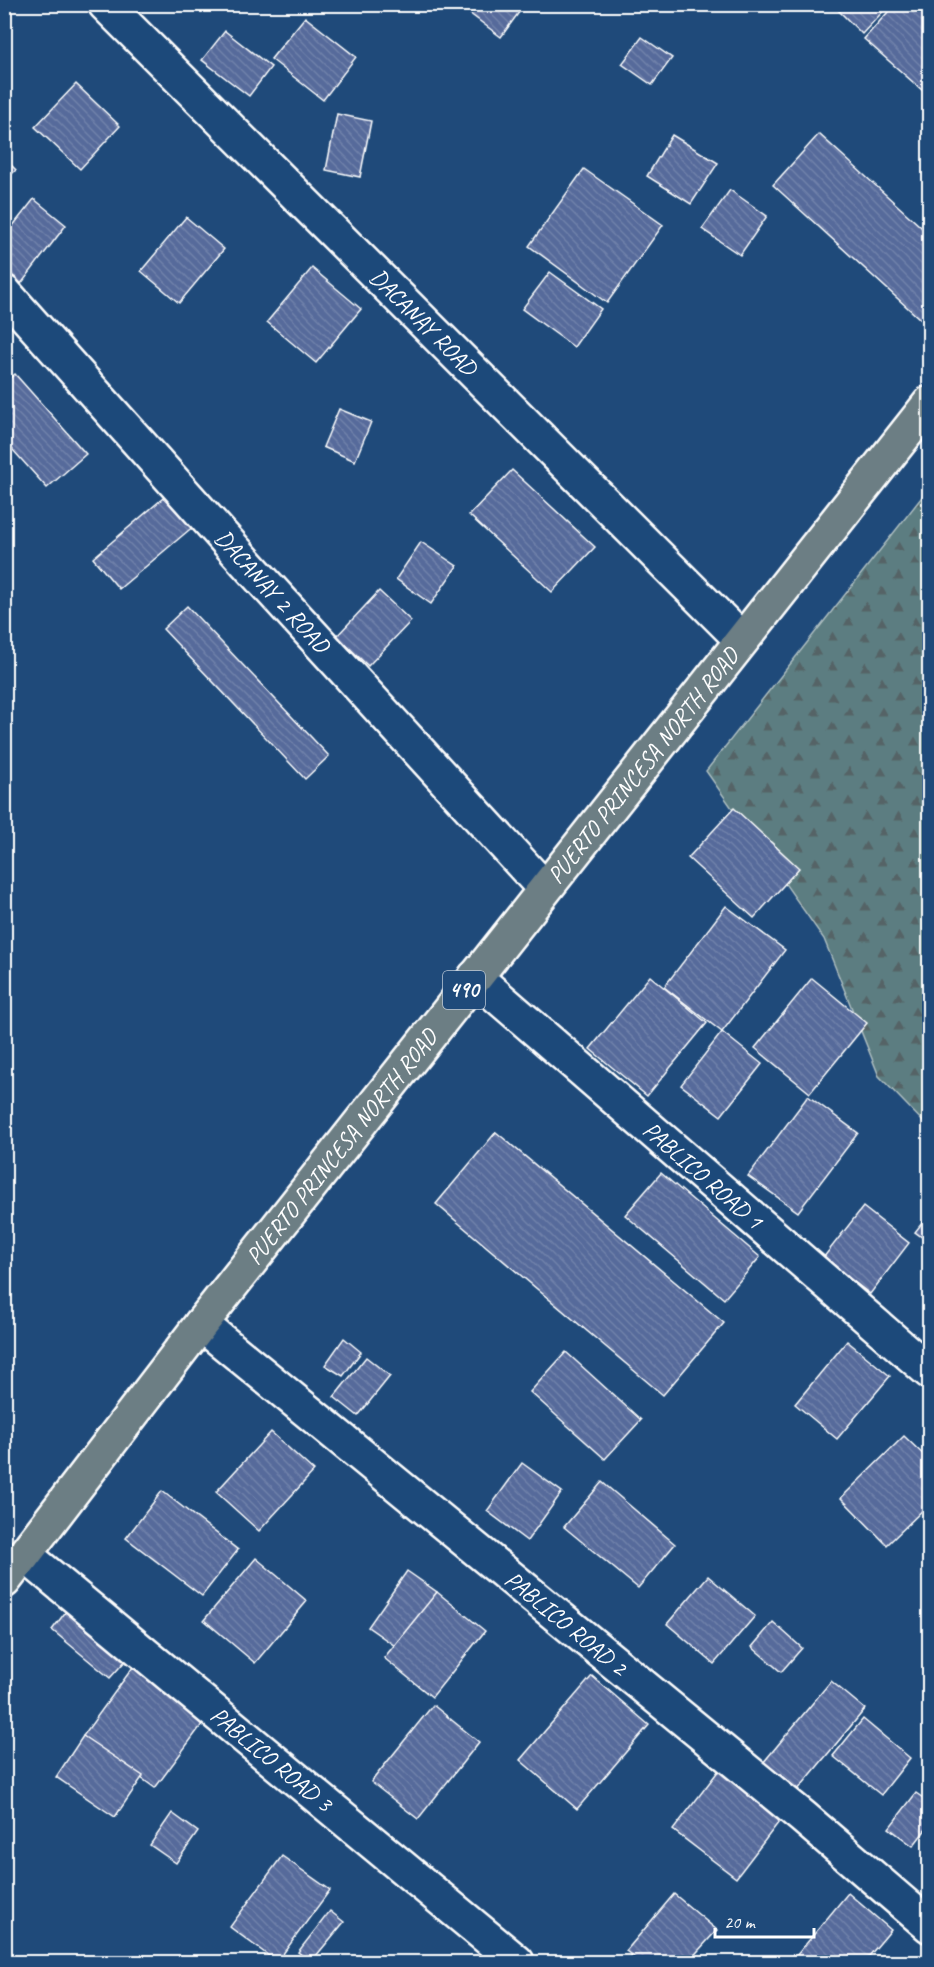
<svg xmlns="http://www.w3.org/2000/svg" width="934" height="1967" font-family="Caveat,sans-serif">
<defs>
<pattern id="forest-firs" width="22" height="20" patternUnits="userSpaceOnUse" patternTransform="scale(1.5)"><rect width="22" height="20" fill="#5c7d81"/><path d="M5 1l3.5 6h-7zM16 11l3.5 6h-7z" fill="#546466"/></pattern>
<pattern id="building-back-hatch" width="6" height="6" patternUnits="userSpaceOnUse" patternTransform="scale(1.5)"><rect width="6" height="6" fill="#576b9b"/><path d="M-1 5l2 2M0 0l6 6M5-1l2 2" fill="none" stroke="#7081aa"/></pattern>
</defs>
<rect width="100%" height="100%" fill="#1f4a7a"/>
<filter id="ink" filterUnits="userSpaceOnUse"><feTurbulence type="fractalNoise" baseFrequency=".0167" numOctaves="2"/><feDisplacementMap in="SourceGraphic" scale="12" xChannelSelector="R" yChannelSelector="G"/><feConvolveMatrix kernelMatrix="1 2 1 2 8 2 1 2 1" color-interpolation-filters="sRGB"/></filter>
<g filter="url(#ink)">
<!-- forest -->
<polygon fill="url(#forest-firs)" stroke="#aebec0" stroke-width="1.5" points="929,488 929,1128 879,1076 824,939 706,771"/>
<!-- building -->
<g fill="url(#building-back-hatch)" stroke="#fff" stroke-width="1.5">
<polygon points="457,4 525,4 501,37"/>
<polygon points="832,4 890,4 862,34"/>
<polygon points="895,4 930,4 930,97 864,39"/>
<polygon points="305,17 356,57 323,100 271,59"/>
<polygon points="225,31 271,67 249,96 202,60"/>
<polygon points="642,37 672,58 652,85 622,64"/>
<polygon points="76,84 120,126 80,169 35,127"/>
<polygon points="337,114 371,121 360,177 326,170"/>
<polygon points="819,134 930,235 930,328 773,185"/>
<polygon points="672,135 718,163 691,204 647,176"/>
<polygon points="4,158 16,170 4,181"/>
<polygon points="584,169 663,225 607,303 529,246"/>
<polygon points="730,190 767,216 740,255 702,229"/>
<polygon points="34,199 66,225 21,284 4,271 4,237"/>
<polygon points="186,217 224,249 179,303 141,271"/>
<polygon points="312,268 361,309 316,363 267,322"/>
<polygon points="550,272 601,309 574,347 522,309"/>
<polygon points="15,374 86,454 47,488 4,440 4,383"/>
<polygon points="339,409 371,422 355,461 323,447"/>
<polygon points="512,470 595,547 552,592 469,515"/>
<polygon points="169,493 195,525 119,589 93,558"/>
<polygon points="421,542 457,566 431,604 396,579"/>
<polygon points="379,591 411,621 368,666 337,636"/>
<polygon points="187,606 329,756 305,779 163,629"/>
<polygon points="734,808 799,868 754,918 688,858"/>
<polygon points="726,906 785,950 722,1032 664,987"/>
<polygon points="650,976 707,1023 647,1096 590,1049"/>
<polygon points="812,978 867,1023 810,1093 755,1048"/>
<polygon points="722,1032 762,1064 721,1116 681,1085"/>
<polygon points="808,1096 858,1133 798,1212 748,1176"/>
<polygon points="496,1132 724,1323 663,1395 436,1204"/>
<polygon points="661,1173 760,1257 724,1299 625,1215"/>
<polygon points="863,1207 909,1243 870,1294 823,1258"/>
<polygon points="930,1213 930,1243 915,1232"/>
<polygon points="344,1338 361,1352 343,1376 325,1365"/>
<polygon points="847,1341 890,1376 837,1439 795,1404"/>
<polygon points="566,1352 641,1420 605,1459 530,1392"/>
<polygon points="366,1357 390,1376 358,1416 334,1397"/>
<polygon points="271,1432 314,1471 259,1531 216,1492"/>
<polygon points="904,1436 930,1461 930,1503 887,1545 841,1498"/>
<polygon points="522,1463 562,1492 527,1541 487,1511"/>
<polygon points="602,1482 675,1544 638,1588 564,1527"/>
<polygon points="162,1491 238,1550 202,1596 126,1538"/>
<polygon points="256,1558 307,1601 255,1663 204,1620"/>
<polygon points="407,1571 437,1592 398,1648 368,1627"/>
<polygon points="708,1576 755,1616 714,1664 667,1624"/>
<polygon points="437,1592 485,1631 432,1697 384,1658"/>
<polygon points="67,1610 127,1659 110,1678 52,1630"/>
<polygon points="773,1622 802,1648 781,1672 752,1647"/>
<polygon points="133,1667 206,1719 155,1788 83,1736"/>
<polygon points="592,1676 649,1725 577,1809 520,1760"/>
<polygon points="831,1681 865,1709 797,1791 763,1763"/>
<polygon points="433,1705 479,1742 418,1819 371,1782"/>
<polygon points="863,1719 910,1758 881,1795 833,1756"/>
<polygon points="83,1736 143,1776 115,1817 56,1777"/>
<polygon points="719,1770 782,1818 736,1878 673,1830"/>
<polygon points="916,1793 930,1803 930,1824 913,1846 889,1828"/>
<polygon points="172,1813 198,1832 176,1863 150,1845"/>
<polygon points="282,1856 330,1890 277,1962 230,1927"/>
<polygon points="848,1893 891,1930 864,1962 804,1962 796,1956"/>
<polygon points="674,1894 717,1930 688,1962 640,1962 626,1951"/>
<polygon points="330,1911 344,1922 311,1962 298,1952"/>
</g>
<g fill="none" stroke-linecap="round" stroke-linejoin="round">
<defs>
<g id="minor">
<path id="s1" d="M105 4 741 639"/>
<path id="s2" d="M4 292 252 569 544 888"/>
<path id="s3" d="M475 977 930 1372"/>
<path id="s4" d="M201 1324 803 1817 930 1926"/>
<path id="s5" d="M25 1555 517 1962"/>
</g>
<g id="major">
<path id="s6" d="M4 1581 201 1324 930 403"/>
</g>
</defs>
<!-- minor casing -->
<use href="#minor" stroke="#fff" stroke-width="38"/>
<!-- major casing -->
<use href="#major" stroke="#fff" stroke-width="38"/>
<!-- minor -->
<use href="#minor" stroke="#1f4a7a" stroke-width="33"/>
<!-- major -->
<use href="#major" stroke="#6c7e84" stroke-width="33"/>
</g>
</g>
<g text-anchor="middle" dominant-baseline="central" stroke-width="4.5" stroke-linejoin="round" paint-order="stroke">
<!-- shield labels -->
<rect fill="#1f4a7a" stroke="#bcc9d7" stroke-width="1.5" x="443" y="971" width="42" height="38" rx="4.5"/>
<g font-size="22" font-weight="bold" fill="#fff">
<text x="464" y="990">490</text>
</g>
<!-- street labels -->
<g font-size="24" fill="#fff" stroke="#1f4a7a">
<text stroke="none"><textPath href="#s1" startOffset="450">DACANAY ROAD</textPath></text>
<text stroke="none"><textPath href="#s2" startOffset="402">DACANAY 2 ROAD</textPath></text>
<text stroke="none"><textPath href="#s6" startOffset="1036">PUERTO PRINCESA NORTH ROAD</textPath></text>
<text stroke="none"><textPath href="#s6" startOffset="550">PUERTO PRINCESA NORTH ROAD</textPath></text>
<text stroke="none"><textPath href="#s3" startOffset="302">PABLICO ROAD 1</textPath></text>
<text stroke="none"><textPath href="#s4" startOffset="472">PABLICO ROAD 2</textPath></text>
<text stroke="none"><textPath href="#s5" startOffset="320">PABLICO ROAD 3</textPath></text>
</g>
</g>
<!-- margin -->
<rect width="934" height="1967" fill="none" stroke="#1f4a7a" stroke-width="24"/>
<rect x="12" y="12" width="910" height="1943" fill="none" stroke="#fff" stroke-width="2" filter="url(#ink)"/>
<!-- scale -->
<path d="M715 1928v9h99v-9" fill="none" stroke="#ffffff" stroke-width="3"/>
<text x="724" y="1928" font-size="18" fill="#ffffff" stroke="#1f4a7a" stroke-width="4.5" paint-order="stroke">20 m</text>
</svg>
